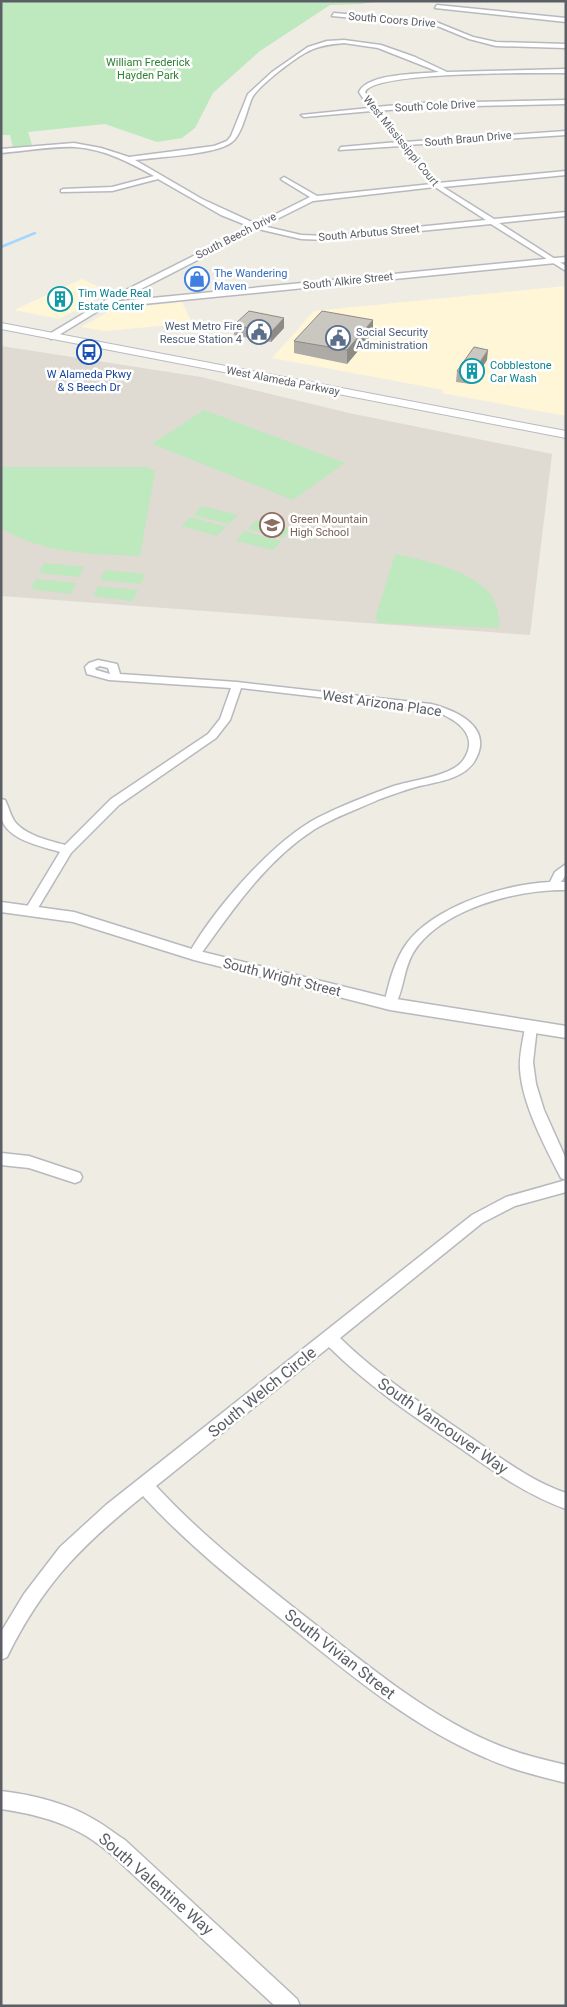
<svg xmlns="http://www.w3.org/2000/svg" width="567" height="2007" font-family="Roboto,sans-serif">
<rect width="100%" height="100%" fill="#efece3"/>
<!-- commercial -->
<g fill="#fff6d8">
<polygon points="82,279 110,292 59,319 14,310"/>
<polygon points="566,286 566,416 442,393 444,390 272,358 314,311"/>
<polygon points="182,302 192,323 105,331 81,327 112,310"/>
</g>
<!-- education -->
<polygon fill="#dfdbd2" points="1,346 201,377 349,413 552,454 530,635 1,596"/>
<!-- green -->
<g fill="#bee8be">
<polygon points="1,1 378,1 362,4 330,5 260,51 213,93 195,128 182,138 157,142 105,124 28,132 32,145 13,147 10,135 1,135"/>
<polygon points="204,410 345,463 293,500 152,444"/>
<path d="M1 467H148L155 471 140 556C93 554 42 554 1 528Z"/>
<polygon points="202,506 238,515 229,524 194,515"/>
<polygon points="191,517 226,527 217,536 181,526"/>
<polygon points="256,520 291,529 283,538 248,529"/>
<polygon points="244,531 281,541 273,550 236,541"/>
<path d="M395 554C424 560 489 573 497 608 499 615 499 622 499 628L379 623 375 619Z"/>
<polygon points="44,563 84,567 79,577 39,573"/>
<polygon points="105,570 145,574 141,584 100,580"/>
<polygon points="36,579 76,583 71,594 31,589"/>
<polygon points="98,586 138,590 133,601 93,596"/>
</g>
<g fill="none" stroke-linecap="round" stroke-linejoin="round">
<!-- stream -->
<polyline stroke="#a3d7ff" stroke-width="2.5" points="1,247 35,233"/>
<defs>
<g id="minor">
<polygon points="437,5 566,18 566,22 435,8"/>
<polygon points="334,13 436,22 473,37 496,42 566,44 566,48 496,46 469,39 435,25 332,16"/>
<path d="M344 40 381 45 415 57 447 72 566 69V73C538 73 373 71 365 92L375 107 422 103 566 100V104L422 107 378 111 404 142 566 131V135L407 145 438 183 566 171V175L443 187 494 219 566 212V216L499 223 566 266V271L491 224 328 240 301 239 258 229 104 308H98V304L251 227 221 215 158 179 112 191 61 192V190L63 189 112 187 154 176C129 162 104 149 75 147 51 146 25 151 1 153V149L74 143 101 148 129 157 214 146 227 141 231 136 248 94 272 72 308 47 327 41ZM344 43 378 48 439 72C421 74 367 73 359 92L369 108 301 115 304 117 372 111 398 142 341 147 339 150 401 146 432 184 317 196 284 177 281 179 282 180 310 197 256 224 202 199 135 160C157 157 216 155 232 142 242 135 247 109 252 98 258 86 298 55 311 50 322 45 333 44 344 43ZM435 187 486 220 328 236 301 235 263 226 313 201Z"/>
<path d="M98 660 117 664 120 674 237 682 431 704C458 711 495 728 474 762 462 780 435 782 416 787 404 790 392 795 380 799 358 809 335 817 315 829 266 860 231 912 198 958L194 959 188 955C214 909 271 843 317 818 341 806 366 796 391 787 410 780 453 777 464 759 481 733 452 716 430 710L241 688 230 720 216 738 119 805 71 853 35 913 31 914 25 910 60 852C41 846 5 840 1 816 0 811 1 805 1 799L5 800C9 807 10 815 15 822 27 836 48 840 65 845L111 799 208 734 220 719 231 688 109 680 87 674 85 667 89 663ZM100 666 108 668 110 674 96 670 95 668Z"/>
<path d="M566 864V875L561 882H566V890C518 889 440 909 413 953 403 970 404 991 394 1007H386L384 1004C389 983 394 961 407 943 435 906 505 884 550 882L555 872Z"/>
<path d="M531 1022 535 1024 537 1027 533 1062 536 1084 544 1110 566 1159V1180L561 1178C545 1147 522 1104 520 1069 519 1055 523 1041 525 1027L527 1024Z"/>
<polygon points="1,1153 29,1156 80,1173 82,1177 80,1181 75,1183 29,1168 1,1165"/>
<path d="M566 1180V1192L515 1206 482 1223 340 1338C379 1376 425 1406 470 1437 501 1458 531 1481 566 1493V1509C524 1494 489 1468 453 1443 410 1414 366 1384 329 1347L156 1486C199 1533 249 1572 298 1611 360 1659 421 1712 493 1743 516 1753 541 1759 566 1765V1783C539 1776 512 1770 486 1758 411 1726 348 1673 285 1622 236 1583 186 1543 143 1496 81 1546 43 1584 7 1657L1 1660V1632L24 1594 60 1547 106 1505 472 1215 506 1197Z"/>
<path d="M1 1791C34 1795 67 1803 95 1820 106 1826 115 1834 125 1840L297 1999 300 2006H275L111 1854C101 1846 91 1838 79 1832 55 1819 28 1813 1 1809Z"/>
</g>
<g id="tertiary">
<polygon points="566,257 566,262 103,308 54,338 51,339 46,336 101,303"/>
<polygon points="1,902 74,912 195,950 390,998 566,1026 566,1038 390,1010 194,960 73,922 1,912"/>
</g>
<polygon id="secondary" points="1,323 566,431 566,438 1,329"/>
</defs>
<!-- minor casing -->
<use href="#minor" stroke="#b6b9be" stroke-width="3"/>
<!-- tertiary casing -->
<use href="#tertiary" stroke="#b6b9be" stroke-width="3"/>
<!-- secondary casing -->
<use href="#secondary" stroke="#b7bac0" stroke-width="2"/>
<!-- minor -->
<use href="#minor" fill="#fff" fill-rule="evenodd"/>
<!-- tertiary -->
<use href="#tertiary" fill="#fff" fill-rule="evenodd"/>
<!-- secondary -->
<use href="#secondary" fill="#fff" fill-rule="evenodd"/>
</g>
<!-- wall -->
<g fill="#aeaaa5">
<polygon points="373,320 373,333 347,364 294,353 294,341"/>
<polygon points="234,325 284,328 271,342 234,335"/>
<polygon points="487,360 471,384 456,382 457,371"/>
</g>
<!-- shaded-wall -->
<g fill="#8d8b86">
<polygon points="284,318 284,328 271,342 271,332"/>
<polygon points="373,320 373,333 347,364 347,350"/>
<polygon points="488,350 487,360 471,384 472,374"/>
</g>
<!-- building -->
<g fill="#cac6c0" stroke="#8d8b86">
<polygon points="249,311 284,318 271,332 234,325"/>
<polygon points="322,311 373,320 347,350 294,341"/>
<polygon points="474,347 488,350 472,374 457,371"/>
</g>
<!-- icons -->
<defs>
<symbol id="shop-ring" viewBox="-11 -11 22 22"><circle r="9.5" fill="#fff" stroke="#3f7fe0" stroke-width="1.5"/><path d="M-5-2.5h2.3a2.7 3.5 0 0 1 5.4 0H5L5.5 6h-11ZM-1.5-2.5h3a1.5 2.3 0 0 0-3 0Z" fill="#3f7fe0"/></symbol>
<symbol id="building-ring" viewBox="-11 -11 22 22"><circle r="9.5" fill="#fff" stroke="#0f9aa8" stroke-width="1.5"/><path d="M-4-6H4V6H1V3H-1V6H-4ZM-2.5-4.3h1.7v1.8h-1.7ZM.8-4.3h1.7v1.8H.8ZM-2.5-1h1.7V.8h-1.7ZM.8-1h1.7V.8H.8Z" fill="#0f9aa8"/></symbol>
<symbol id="civic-ring" viewBox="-11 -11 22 22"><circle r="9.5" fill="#fff" stroke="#5c6f8a" stroke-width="1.5"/><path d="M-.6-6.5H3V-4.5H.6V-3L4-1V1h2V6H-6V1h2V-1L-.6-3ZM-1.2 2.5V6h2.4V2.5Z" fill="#5c6f8a"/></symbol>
<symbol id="bus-ring" viewBox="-11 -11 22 22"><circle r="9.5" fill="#fff" stroke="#1a4fb4" stroke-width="1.5"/><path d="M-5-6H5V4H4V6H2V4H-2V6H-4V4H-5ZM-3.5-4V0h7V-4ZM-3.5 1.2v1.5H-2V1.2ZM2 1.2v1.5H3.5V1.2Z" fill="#1a4fb4"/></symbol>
<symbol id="school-ring" viewBox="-11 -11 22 22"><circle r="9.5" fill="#fff" stroke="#8d6e63" stroke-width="1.5"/><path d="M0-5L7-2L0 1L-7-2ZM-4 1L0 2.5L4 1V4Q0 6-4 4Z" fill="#8d6e63"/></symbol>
</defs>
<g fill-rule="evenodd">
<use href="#shop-ring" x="183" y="265" width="28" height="28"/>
<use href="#building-ring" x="46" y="285" width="28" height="28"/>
<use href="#civic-ring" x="245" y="318" width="28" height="28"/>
<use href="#civic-ring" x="324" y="324" width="28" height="28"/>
<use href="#bus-ring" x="75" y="338" width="28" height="28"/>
<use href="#building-ring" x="458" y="357" width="28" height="28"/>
<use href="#school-ring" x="258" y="511" width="28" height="28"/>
</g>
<g text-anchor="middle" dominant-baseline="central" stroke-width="5" stroke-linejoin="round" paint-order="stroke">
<!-- far-street labels -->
<g font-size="11" fill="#5b5f65" stroke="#fff">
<text transform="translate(392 20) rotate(5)">South Coors Drive</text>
<text transform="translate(435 106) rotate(-3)">South Cole Drive</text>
<text transform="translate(468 139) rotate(-5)">South Braun Drive</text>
<text transform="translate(401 141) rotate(51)">West Mississippi Court</text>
<text transform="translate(369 233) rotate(-5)">South Arbutus Street</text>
<text transform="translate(236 236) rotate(-27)">South Beech Drive</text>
<text transform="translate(348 281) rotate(-6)">South Alkire Street</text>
<text transform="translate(283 381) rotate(11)">West Alameda Parkway</text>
</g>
<!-- far-park labels -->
<g font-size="11" fill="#2e8232" stroke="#fff">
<text x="148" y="62">William Frederick<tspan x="148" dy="13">Hayden Park</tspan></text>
</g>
<!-- far-shop labels -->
<g font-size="11" fill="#366cbe" stroke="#fff" text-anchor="start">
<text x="214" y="273">The Wandering<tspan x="214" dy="13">Maven</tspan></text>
</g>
<!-- far-culture labels -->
<g font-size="11" fill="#0d838f" stroke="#fff" text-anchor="start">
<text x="78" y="293">Tim Wade Real<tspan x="78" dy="13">Estate Center</tspan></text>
<text x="490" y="365">Cobblestone<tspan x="490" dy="13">Car Wash</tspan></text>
</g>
<!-- far-service labels -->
<g font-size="11" fill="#4e5e75" stroke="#fff" text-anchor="end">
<text x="242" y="326">West Metro Fire<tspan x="242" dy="13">Rescue Station 4</tspan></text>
<text x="356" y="332" text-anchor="start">Social Security<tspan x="356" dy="13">Administration</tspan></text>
</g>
<!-- far-transit labels -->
<g font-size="11" fill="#164399" stroke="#fff">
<text x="89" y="374">W Alameda Pkwy<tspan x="89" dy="13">&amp; S Beech Dr</tspan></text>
</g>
<!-- far-education labels -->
<g font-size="11" fill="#785e54" stroke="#fff" text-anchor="start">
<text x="290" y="519">Green Mountain<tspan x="290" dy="13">High School</tspan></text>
</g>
<!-- street labels -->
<g font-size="14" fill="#5b5f65" stroke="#fff">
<text transform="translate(382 703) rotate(8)">West Arizona Place</text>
<text transform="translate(282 977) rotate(14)">South Wright Street</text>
</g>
<!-- near-street labels -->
<g font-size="16" fill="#5b5f65" stroke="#fff">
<text transform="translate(262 1392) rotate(-39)">South Welch Circle</text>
<text transform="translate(443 1426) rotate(35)">South Vancouver Way</text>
<text transform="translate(340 1654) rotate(38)">South Vivian Street</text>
<text transform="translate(156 1884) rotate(41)">South Valentine Way</text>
</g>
</g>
<!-- border -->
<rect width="567" height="2007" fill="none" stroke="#5b5f65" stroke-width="5"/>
</svg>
